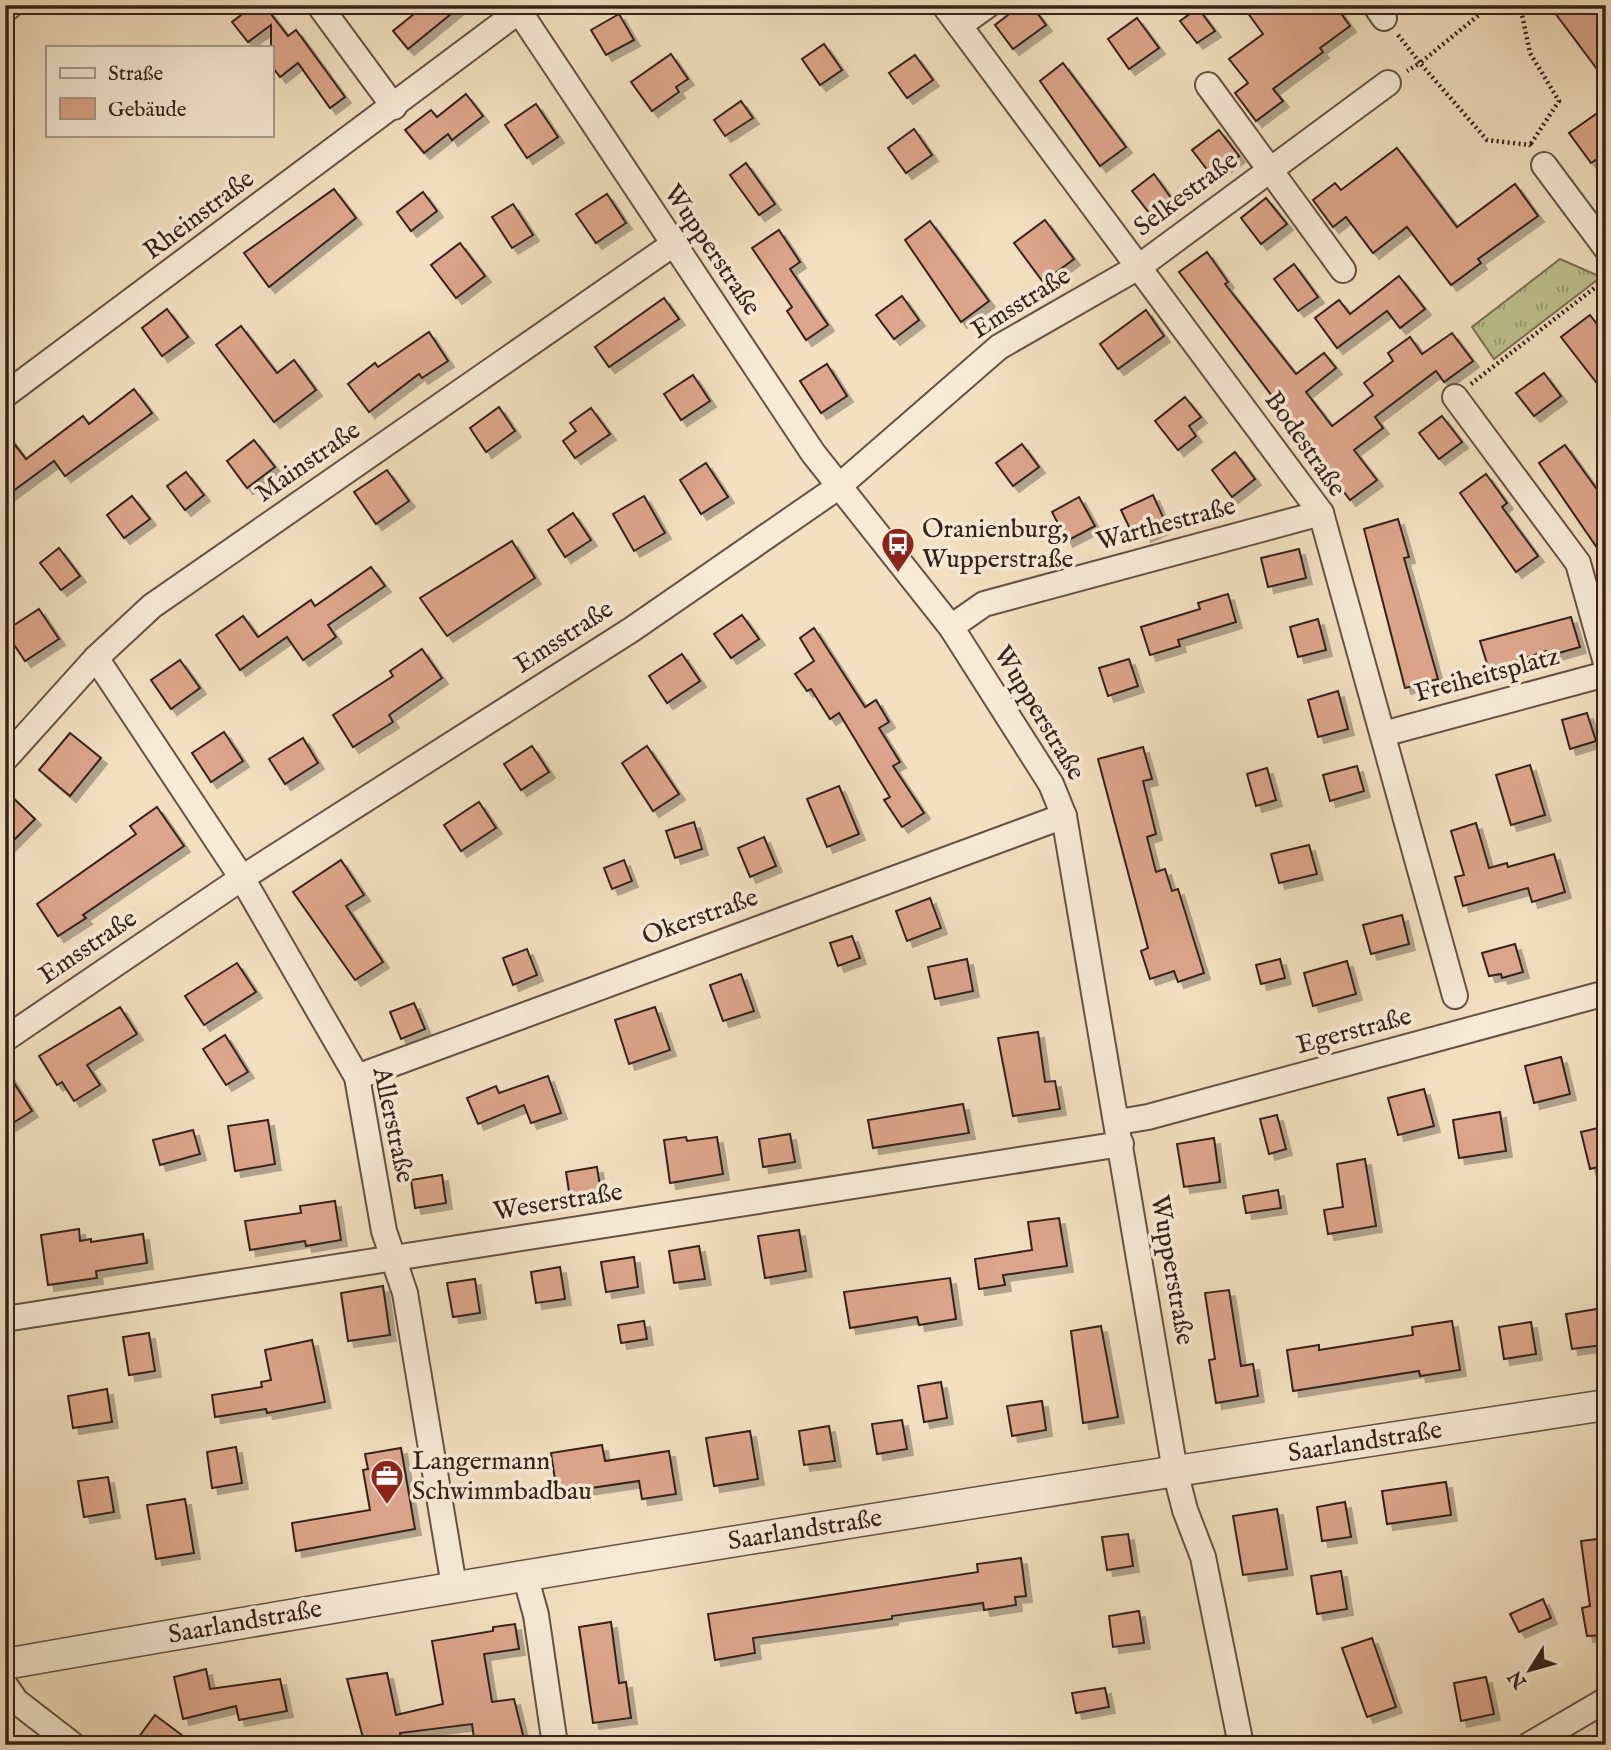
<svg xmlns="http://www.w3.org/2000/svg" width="1611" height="1750" font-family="'IM FELL English',serif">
<defs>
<pattern id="park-tufts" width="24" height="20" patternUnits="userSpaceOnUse" patternTransform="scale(1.75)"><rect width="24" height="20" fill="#bfc18f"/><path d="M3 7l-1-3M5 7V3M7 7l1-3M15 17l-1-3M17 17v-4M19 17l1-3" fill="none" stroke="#9c9c74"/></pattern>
<filter id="shadow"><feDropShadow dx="6" dy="6" stdDeviation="0" flood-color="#0004"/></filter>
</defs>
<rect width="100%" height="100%" fill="#f2e0c0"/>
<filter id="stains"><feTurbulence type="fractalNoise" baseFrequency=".00286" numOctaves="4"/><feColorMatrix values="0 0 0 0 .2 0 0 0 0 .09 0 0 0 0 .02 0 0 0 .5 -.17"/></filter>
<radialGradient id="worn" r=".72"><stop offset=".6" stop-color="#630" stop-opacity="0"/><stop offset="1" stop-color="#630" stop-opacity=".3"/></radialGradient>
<!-- park -->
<polygon fill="url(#park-tufts)" stroke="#7a7255" stroke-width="2" points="1560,259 1601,277 1494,359 1472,327"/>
<!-- building -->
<g fill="#dda58b" stroke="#35221b" stroke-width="2" filter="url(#shadow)">
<polygon points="254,5 264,5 288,36 296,30 345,97 330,108 298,63 280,77 271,65 271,25 248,42 232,22"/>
<polygon points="425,5 462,5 408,49 393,31"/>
<polygon points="1021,5 1031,5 1046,25 1013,49 995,25"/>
<polygon points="1242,5 1335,5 1350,26 1320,48 1323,52 1273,89 1283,101 1256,121 1235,93 1248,83 1229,59 1263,34"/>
<polygon points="1549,5 1597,5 1606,17 1606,81"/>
<polygon points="1198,8 1215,31 1197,43 1180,21"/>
<polygon points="619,14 634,40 606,55 591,30"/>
<polygon points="1137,18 1159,48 1129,69 1108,39"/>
<polygon points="824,44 842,70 820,85 802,59"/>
<polygon points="671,54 688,79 676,87 679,92 652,111 631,82"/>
<polygon points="915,55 933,80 907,98 889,73"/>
<polygon points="1063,63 1126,147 1100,166 1040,81"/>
<polygon points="466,94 483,116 452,140 448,134 424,153 405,130 431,110 437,117"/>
<polygon points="741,101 753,118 725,136 714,120"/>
<polygon points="536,104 558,137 527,158 505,125"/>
<polygon points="1606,107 1606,153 1591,163 1569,133"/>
<polygon points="914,129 932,155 906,173 888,148"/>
<polygon points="1219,130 1239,156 1212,176 1192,150"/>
<polygon points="1397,148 1457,227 1515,184 1538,216 1478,259 1481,263 1451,285 1407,227 1373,253 1346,217 1333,227 1313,200 1335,183 1341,190"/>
<polygon points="746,163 775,204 759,215 730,175"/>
<polygon points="1154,174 1171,198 1150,214 1132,191"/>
<polygon points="334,189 356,218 269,287 244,253"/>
<polygon points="423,192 437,211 411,231 397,212"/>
<polygon points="607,194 626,223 596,243 576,214"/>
<polygon points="1266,198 1287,224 1261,244 1241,218"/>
<polygon points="513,204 533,235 512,248 492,217"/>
<polygon points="1045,220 1074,259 1043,282 1014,243"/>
<polygon points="930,221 989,301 961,322 905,240"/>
<polygon points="779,230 800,262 790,269 828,325 806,340 787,311 792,307 752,248"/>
<polygon points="460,243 485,276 456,298 431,265"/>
<polygon points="1207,252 1228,282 1225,284 1296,374 1324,353 1336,368 1306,392 1332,426 1373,395 1364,383 1393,361 1388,353 1410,337 1422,354 1452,333 1473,361 1444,382 1436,371 1375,417 1383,428 1354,450 1377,480 1350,500 1179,272"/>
<polygon points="1294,264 1318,297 1298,311 1274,279"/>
<polygon points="1399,276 1425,309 1400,328 1387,311 1337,348 1315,318 1339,300 1350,314"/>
<polygon points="902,296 919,320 894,339 876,315"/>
<polygon points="664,298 679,319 609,367 595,347"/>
<polygon points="167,309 188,337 162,356 142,328"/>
<polygon points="1146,310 1164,336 1118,369 1100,344"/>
<polygon points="1590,315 1606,336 1606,395 1561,337"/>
<polygon points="241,326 277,373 294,360 316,390 274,422 216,345"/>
<polygon points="429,332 448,361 422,378 419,374 369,412 348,384 375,363 378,367"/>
<polygon points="827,364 847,396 821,413 800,381"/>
<polygon points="1544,373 1561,396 1534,416 1516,393"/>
<polygon points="693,375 710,401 681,420 664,394"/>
<polygon points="134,389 152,413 65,476 54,461 5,497 5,432 26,459 83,416 89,424"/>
<polygon points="1185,397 1201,417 1189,426 1196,436 1178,450 1155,421"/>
<polygon points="499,407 515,431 486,452 470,428"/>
<polygon points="591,408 610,434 575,458 563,441 576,431 570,423"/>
<polygon points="1442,416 1462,442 1439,459 1419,433"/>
<polygon points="254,440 275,467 247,488 227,461"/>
<polygon points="1022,444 1039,467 1013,486 996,463"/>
<polygon points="1565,445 1606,502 1606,561 1539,463"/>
<polygon points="1235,452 1255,479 1232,497 1212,470"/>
<polygon points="706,463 728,497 701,514 680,480"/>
<polygon points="387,470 409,501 376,524 354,492"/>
<polygon points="186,472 204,495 185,510 167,486"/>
<polygon points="1486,474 1507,503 1502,507 1538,556 1516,572 1460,493"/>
<polygon points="1153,495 1167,526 1145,536 1140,524 1130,529 1121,510"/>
<polygon points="132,496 150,519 124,538 107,515"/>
<polygon points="644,496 665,533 634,551 613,514"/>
<polygon points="1079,497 1095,526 1067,541 1052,512"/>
<polygon points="573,513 591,540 565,557 548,530"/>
<polygon points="1398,519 1409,557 1404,558 1438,679 1405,688 1364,529"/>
<polygon points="512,541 535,578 447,636 420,598"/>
<polygon points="59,548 80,576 61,590 40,563"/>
<polygon points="1299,549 1306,578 1268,587 1261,558"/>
<polygon points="371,567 385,586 328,625 336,637 303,660 287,637 240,670 216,635 243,616 258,637 311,600 315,606"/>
<polygon points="1228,594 1236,622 1178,640 1180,646 1150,655 1141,627 1200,609 1198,603"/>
<polygon points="39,609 59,639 25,661 5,631"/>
<polygon points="742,615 759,639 731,658 714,634"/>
<polygon points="1571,617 1580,647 1548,656 1546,651 1489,670 1480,641"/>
<polygon points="1318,619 1326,650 1298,657 1290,627"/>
<polygon points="814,628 865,707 876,700 889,722 879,728 900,762 893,766 924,813 902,827 884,800 890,797 839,713 830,719 811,689 807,691 795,674 814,661 800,638"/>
<polygon points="422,649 442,678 389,715 393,722 353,747 333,715 393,676 390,671"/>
<polygon points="682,654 700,681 667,703 649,676"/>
<polygon points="1129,659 1138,686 1108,696 1099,668"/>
<polygon points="180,660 200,688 171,709 151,680"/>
<polygon points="1338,691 1348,729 1318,737 1308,700"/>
<polygon points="1587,713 1596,741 1570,749 1562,720"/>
<polygon points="224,732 243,761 211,782 192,753"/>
<polygon points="70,733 101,758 70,796 39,770"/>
<polygon points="303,738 318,763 285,784 269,759"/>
<polygon points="532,746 549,772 521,790 504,764"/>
<polygon points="647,746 679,794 653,811 622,763"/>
<polygon points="1143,747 1152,779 1143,781 1156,834 1147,837 1156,872 1165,869 1172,891 1178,889 1204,973 1178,982 1174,971 1150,979 1141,951 1148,948 1098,759"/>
<polygon points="1530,765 1545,815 1511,825 1496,775"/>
<polygon points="1357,766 1364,791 1330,801 1323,775"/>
<polygon points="1267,768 1276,800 1256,806 1247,774"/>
<polygon points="839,786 859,834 827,847 807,799"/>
<polygon points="5,790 35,819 5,849"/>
<polygon points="479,802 496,828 461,851 444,825"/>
<polygon points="157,807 184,846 83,915 86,918 58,936 37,904 136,834 130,826"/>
<polygon points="694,822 702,849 675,858 666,831"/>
<polygon points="1476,823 1489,868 1507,863 1508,867 1554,854 1565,892 1532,902 1528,888 1463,906 1455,877 1464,875 1451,831"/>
<polygon points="764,837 776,866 750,877 738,848"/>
<polygon points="1309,845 1317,874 1279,883 1271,854"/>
<polygon points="341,860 364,895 346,906 383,962 355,980 293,892"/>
<polygon points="624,860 632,881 612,889 604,868"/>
<polygon points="930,898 941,928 907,941 896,911"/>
<polygon points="1402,915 1409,944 1371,954 1363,925"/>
<polygon points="852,936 860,958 838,966 830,943"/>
<polygon points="1515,944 1523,972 1502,978 1501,974 1489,976 1482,953"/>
<polygon points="527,949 537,975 513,985 503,958"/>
<polygon points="967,959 973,991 935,999 928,967"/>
<polygon points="1280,959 1285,978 1261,984 1256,965"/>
<polygon points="1347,961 1356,994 1313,1006 1304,973"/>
<polygon points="237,963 256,992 204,1025 185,996"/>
<polygon points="741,974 754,1011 723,1021 710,985"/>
<polygon points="414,1003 425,1029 401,1039 390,1012"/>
<polygon points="120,1007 137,1034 87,1065 100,1085 74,1101 62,1082 57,1085 39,1056"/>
<polygon points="655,1007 670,1050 629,1064 615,1020"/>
<polygon points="1038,1032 1045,1082 1055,1081 1060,1109 1013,1116 998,1038"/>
<polygon points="225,1035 248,1072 226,1085 203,1049"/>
<polygon points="1561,1057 1570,1094 1534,1103 1525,1066"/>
<polygon points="5,1069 32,1111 5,1128"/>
<polygon points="548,1076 561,1113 531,1123 524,1105 478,1124 467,1098 496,1086 499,1093"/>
<polygon points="1424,1089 1434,1126 1398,1135 1388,1098"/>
<polygon points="963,1104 969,1133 873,1148 868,1120"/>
<polygon points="1500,1112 1506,1151 1459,1158 1453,1120"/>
<polygon points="1277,1115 1286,1149 1269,1154 1260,1119"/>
<polygon points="268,1120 275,1164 235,1171 228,1126"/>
<polygon points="1606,1126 1606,1165 1590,1169 1581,1132"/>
<polygon points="193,1130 200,1154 160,1165 153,1140"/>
<polygon points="790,1134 795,1162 763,1167 759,1139"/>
<polygon points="686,1137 687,1141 717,1137 723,1174 670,1183 664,1140"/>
<polygon points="1214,1138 1220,1182 1184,1187 1177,1144"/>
<polygon points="1365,1159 1376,1226 1328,1234 1324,1210 1343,1207 1337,1164"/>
<polygon points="597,1167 601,1193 570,1198 566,1172"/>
<polygon points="442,1175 446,1203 415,1208 411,1180"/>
<polygon points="1278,1190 1281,1208 1246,1213 1243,1196"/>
<polygon points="335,1201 341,1240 306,1246 305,1241 250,1250 245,1221 301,1213 300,1206"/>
<polygon points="1059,1218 1067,1266 1003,1275 1005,1285 979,1289 975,1259 1032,1250 1028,1222"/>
<polygon points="79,1229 80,1241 91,1239 91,1242 143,1234 147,1263 96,1271 97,1278 48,1285 41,1235"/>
<polygon points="799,1230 806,1271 765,1278 758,1236"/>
<polygon points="699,1246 705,1279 674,1283 669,1251"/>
<polygon points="634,1257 638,1287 606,1292 601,1262"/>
<polygon points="560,1267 565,1299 536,1303 531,1272"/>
<polygon points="950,1278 956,1319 919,1325 917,1317 850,1328 844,1292"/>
<polygon points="475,1279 480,1313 453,1317 447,1283"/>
<polygon points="383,1286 390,1335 348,1341 341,1293"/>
<polygon points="1229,1290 1241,1366 1253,1364 1258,1396 1216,1403 1209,1360 1215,1359 1205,1293"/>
<polygon points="1597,1309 1603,1345 1572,1349 1566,1314"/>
<polygon points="644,1321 647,1339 621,1343 618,1325"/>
<polygon points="1452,1321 1460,1370 1420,1376 1419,1371 1293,1391 1287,1350 1319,1345 1319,1350 1413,1335 1412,1327"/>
<polygon points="1531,1322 1536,1354 1504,1359 1499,1327"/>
<polygon points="1101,1326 1118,1417 1083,1423 1071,1331"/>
<polygon points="149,1333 155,1371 129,1375 123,1337"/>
<polygon points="312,1340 325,1402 267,1413 266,1409 215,1417 212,1395 262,1387 261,1382 271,1380 265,1350"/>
<polygon points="941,1382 947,1418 924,1422 918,1386"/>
<polygon points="107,1389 112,1422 73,1428 68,1396"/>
<polygon points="1042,1401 1046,1430 1012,1436 1007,1406"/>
<polygon points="902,1420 907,1449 877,1454 872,1424"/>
<polygon points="829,1426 835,1461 804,1465 799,1431"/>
<polygon points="750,1431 758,1479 714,1486 706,1438"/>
<polygon points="602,1445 605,1461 669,1451 676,1494 642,1499 639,1481 557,1493 551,1453"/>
<polygon points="236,1447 242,1483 212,1488 207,1452"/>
<polygon points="401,1448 415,1529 296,1551 292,1523 370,1510 363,1470 368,1469 365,1454"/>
<polygon points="108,1477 114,1512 84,1517 78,1481"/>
<polygon points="1446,1482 1451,1515 1387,1524 1382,1491"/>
<polygon points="185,1499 194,1553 156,1559 147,1505"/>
<polygon points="1345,1502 1351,1537 1322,1541 1317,1507"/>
<polygon points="1277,1509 1287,1569 1243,1575 1233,1516"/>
<polygon points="1128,1534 1133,1566 1107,1570 1102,1537"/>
<polygon points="1606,1538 1606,1635 1587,1636 1582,1608 1590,1606 1581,1541"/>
<polygon points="1021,1558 1026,1596 1015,1597 1016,1605 984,1610 983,1603 892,1616 892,1619 753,1638 755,1653 715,1660 708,1614 978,1572 977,1564"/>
<polygon points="1341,1571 1347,1609 1317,1614 1311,1576"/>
<polygon points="1543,1599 1551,1618 1519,1632 1510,1614"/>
<polygon points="1139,1611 1144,1643 1113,1647 1109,1616"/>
<polygon points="611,1622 619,1683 626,1682 631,1718 593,1723 579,1627"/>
<polygon points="515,1624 519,1649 484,1654 492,1702 514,1699 524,1739 475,1745 472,1724 400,1733 402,1745 365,1745 347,1679 387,1673 396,1715 443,1704 432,1641 493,1631 493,1627"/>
<polygon points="1372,1638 1396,1707 1367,1717 1342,1648"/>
<polygon points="206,1669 210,1689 280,1679 287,1711 239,1720 236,1706 183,1719 174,1677"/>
<polygon points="1486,1677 1494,1714 1461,1721 1454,1683"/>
<polygon points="1105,1688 1109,1707 1076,1713 1072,1693"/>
<polygon points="155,1715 195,1745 133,1745"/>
</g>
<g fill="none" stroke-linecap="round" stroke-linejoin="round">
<defs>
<g id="minor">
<polyline points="319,5 394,107"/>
<polyline points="515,5 813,453 951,627 1051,784 1064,816 1175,1471 1185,1510 1203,1557 1241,1745"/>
<polyline points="944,5 1321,513 1455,996"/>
<polyline points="1375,5 1384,18"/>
<polyline points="5,10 11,5"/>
<polyline points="960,25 988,5"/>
<polyline points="1208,85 1343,270"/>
<polyline points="1544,165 1606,248"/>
<polyline points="5,395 527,5"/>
<polyline points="1455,397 1578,563 1606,663"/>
<polyline points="951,627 984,604 1321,513"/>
<polyline points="96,658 242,878 357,1077 384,1231 405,1293 454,1586"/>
<polyline points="1383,734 1606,674"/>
<polyline points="5,759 96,658 152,606 672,245"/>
<polyline points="5,1039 242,878 631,630 838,487 999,347 1140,266 1388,83"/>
<polyline points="357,1077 1064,816"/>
<polyline points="1118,1122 1148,1117 1606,993"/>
<polyline points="5,1319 1121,1144"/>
<polyline points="525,1575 536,1615 555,1745"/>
<polyline points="5,1685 16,1701 73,1745"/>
<polyline points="1529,1745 1606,1700"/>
</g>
<path id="tertiary" d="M5 1664C538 1571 1071 1486 1606 1405"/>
</defs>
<!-- minor casing -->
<use href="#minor" stroke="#645244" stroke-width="28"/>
<!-- tertiary casing -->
<use href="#tertiary" stroke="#645244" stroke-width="33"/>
<!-- path -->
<g stroke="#35221b" stroke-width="4.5" stroke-dasharray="2 3.5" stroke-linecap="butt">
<polyline points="1491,5 1420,63 1487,140 1530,145 1532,148"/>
<polyline points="1520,5 1530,53 1559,101 1530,145"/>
<polyline points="1398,35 1420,63 1407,71"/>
<polyline points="1471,384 1606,279"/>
</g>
<!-- minor -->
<use href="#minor" stroke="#f7ebd6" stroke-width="24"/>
<!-- tertiary -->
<use href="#tertiary" stroke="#f7ebd6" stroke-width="30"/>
</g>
<!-- icons -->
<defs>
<symbol id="bus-pin" viewBox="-11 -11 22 30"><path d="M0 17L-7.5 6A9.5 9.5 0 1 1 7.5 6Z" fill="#8f2418" stroke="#f7ebd6"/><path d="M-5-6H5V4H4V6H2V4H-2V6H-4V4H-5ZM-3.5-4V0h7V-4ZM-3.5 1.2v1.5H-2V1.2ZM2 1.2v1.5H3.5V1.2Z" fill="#fff"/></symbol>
<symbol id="office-pin" viewBox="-11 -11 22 30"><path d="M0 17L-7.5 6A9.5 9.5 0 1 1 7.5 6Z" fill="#8f2418" stroke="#f7ebd6"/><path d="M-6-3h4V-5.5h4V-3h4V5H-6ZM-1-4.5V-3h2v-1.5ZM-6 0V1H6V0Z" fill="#fff"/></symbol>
</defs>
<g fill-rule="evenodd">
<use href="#bus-pin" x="879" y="525" width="38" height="52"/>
<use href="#office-pin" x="368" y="1457" width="38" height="52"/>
</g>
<g text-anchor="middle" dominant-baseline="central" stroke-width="7" stroke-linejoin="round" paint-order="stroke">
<!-- street labels -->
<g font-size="26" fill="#35221b" stroke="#f7ebd6">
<text transform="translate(1186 194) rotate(-37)">Selkestraße</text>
<text transform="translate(199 215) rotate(-37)">Rheinstraße</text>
<text transform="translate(712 250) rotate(56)">Wupperstraße</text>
<text transform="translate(1021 303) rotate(-32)">Emsstraße</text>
<text transform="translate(1305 444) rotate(55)">Bodestraße</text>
<text transform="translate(308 462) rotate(-35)">Mainstraße</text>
<text transform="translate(1166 524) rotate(-15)">Warthestraße</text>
<text transform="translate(564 637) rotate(-33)">Emsstraße</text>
<text transform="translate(1487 675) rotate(-15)">Freiheitsplatz</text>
<text transform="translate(1039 713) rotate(59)">Wupperstraße</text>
<text transform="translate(700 917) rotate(-20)">Okerstraße</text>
<text transform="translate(88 947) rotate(-34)">Emsstraße</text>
<text transform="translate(1354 1031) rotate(-15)">Egerstraße</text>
<text transform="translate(393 1125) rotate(78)">Allerstraße</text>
<text transform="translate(558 1202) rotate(-9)">Weserstraße</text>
<text transform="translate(1172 1270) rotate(80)">Wupperstraße</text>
<text transform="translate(1365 1442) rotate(-9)">Saarlandstraße</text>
<text transform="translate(805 1530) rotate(-9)">Saarlandstraße</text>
<text transform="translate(245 1622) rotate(-10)">Saarlandstraße</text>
</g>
<!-- poi labels -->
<g font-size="26" fill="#35221b" stroke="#f7ebd6" text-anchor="start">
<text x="922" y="529">Oranienburg,<tspan x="922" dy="30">Wupperstraße</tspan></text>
<text x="412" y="1461">Langermann<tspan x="412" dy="30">Schwimmbadbau</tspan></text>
</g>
</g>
<!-- margin -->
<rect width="1611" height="1750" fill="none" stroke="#f2e0c0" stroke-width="28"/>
<rect x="7" y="7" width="1597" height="1736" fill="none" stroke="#35221b" stroke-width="3.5"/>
<rect x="14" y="14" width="1583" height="1722" fill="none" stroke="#35221b" stroke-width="2"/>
<!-- legend -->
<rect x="46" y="46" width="228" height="91" fill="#f7ebd6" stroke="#a99b8b" stroke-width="2"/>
<rect x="60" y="68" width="35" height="10" fill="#f7ebd6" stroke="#a99b8b" stroke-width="2"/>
<text x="108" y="80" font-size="21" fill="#35221b">Straße</text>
<rect x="60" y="98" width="35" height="21" fill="#dda58b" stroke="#a99b8b" stroke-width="2"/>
<text x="108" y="116" font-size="21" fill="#35221b">Gebäude</text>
<!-- north arrow -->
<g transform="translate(1530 1670) rotate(233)" stroke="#f7ebd6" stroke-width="5" paint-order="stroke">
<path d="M0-5L12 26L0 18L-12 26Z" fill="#35221b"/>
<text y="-10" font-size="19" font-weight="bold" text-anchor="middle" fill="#35221b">N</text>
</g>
<rect width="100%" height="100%" filter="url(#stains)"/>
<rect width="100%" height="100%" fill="url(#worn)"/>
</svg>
